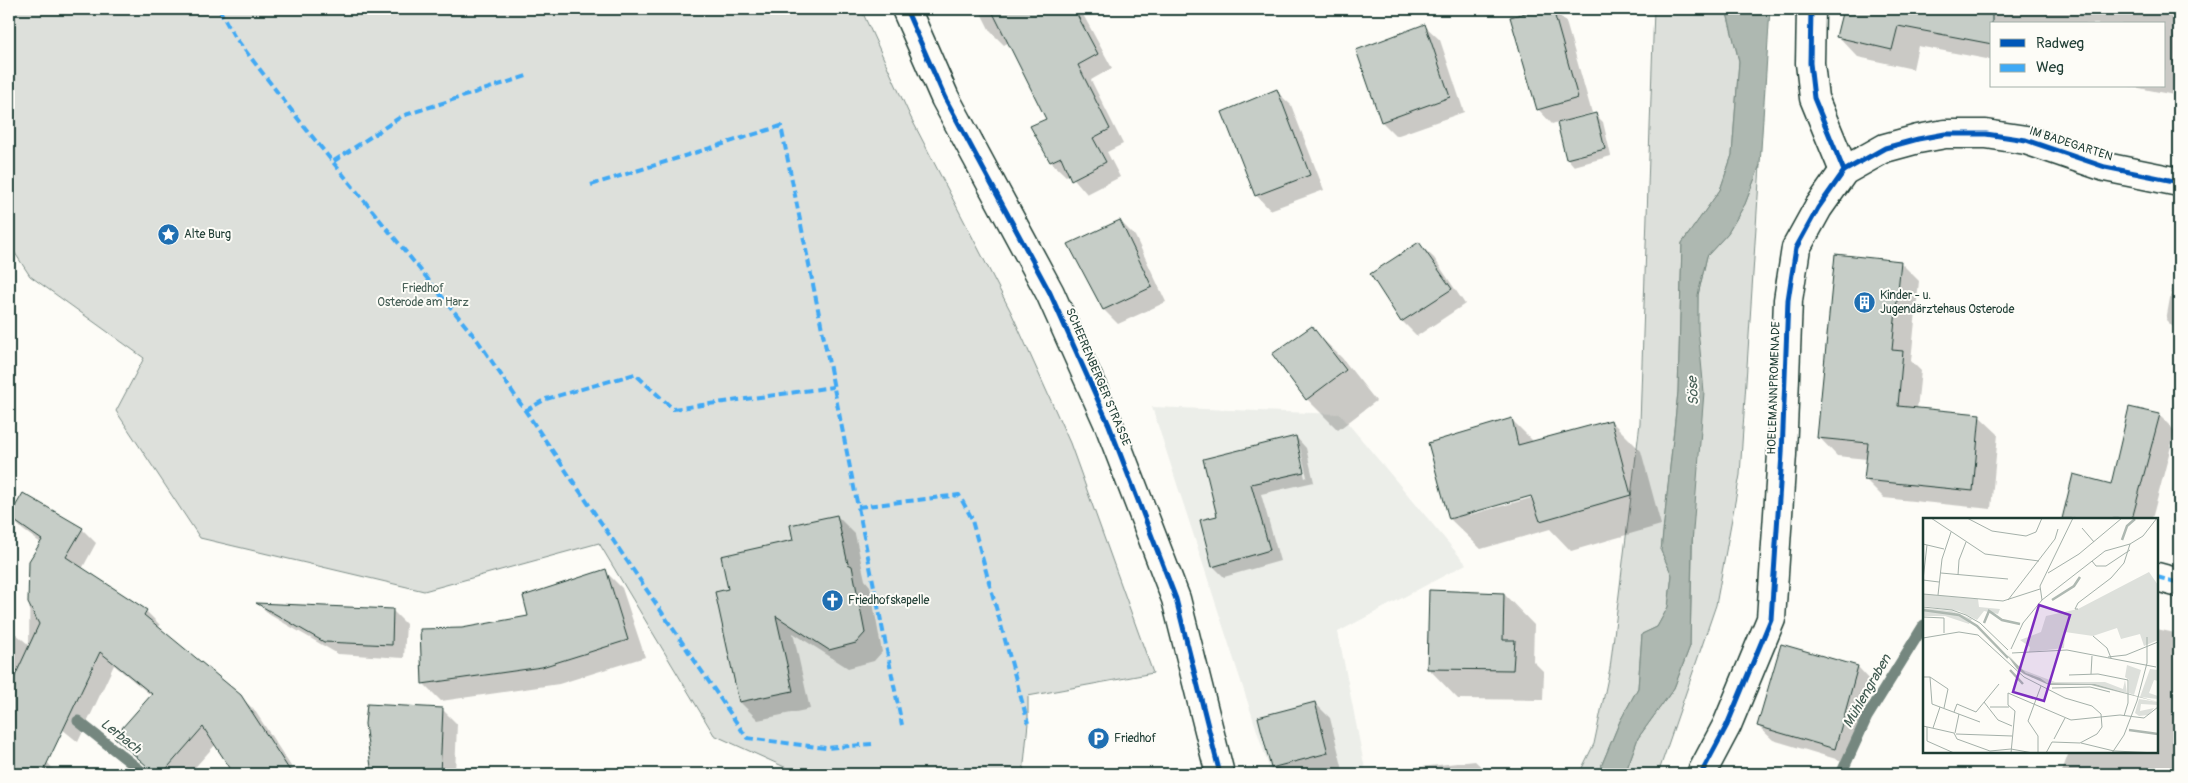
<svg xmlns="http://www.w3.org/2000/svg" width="2188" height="783" font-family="Pangolin,sans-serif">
<rect width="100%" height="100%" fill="#fdfcf7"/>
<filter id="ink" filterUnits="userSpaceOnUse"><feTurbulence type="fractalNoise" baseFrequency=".02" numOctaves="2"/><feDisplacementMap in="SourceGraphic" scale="10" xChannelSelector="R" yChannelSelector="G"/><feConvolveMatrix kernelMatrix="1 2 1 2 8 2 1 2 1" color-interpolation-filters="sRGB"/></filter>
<g filter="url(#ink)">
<!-- built -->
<polygon fill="#eceee9" points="1152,407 1340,414 1466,564 1338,632 1366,774 1271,774"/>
<!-- green -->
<g fill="#dde0db" stroke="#7e8e88">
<polygon points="9,9 861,9 911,118 1011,312 1070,443 1153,673 1028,696 1028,723 1023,774 800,774 714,735 599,543 424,591 200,538 116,411 144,358 30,276 9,244"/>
<polygon points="1654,9 1726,9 1739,61 1732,155 1720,190 1682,243 1678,392 1661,551 1672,575 1668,607 1657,627 1642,634 1638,688 1620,721 1598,774 1579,774 1594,744 1610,668 1640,423"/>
<polygon points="1760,165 1740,475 1716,605 1658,774 1625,774 1638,738 1674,688 1690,646 1698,295 1707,256 1728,233 1745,204"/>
</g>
<!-- water -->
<polygon fill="#aeb8b1" stroke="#75877f" points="1726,9 1770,9 1760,165 1745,204 1728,233 1707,256 1698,295 1698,329 1704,392 1692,543 1690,646 1674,688 1638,738 1625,774 1598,774 1620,721 1638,688 1642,634 1657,627 1668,607 1672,575 1661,551 1678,392 1682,243 1720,190 1732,155 1739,61"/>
<!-- shadow -->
<g fill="#0003" fill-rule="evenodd">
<polygon points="979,9 1080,9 1112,68 1091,80 1123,144 1107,152 1120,177 1087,194 1070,174 1066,176 1051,162 1032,127 1048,119 1009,42 1004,45 990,31"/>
<polygon points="1545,9 1553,9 1566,22 1592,113 1573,118 1573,120 1596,115 1603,122 1611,156 1574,166 1567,158 1558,122 1552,124 1538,109 1512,18"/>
<polygon points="1844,9 2114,9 2120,12 2121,9 2149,9 2179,20 2179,96 2129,86 2164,86 2164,24 1992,24 1992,60 1918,46 1913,69 1858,57 1838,36"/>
<polygon points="1425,26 1440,40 1464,112 1396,136 1382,122 1357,50"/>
<polygon points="1276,91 1291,105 1324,190 1270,210 1256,195"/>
<polygon points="2179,108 2179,150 2177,147"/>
<polygon points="1120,221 1135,236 1166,302 1118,324 1104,310"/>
<polygon points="1419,244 1434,258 1465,304 1417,336 1402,321 1371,274"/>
<polygon points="1900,262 1919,281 1911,361 1921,371 1917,409 1979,416 1998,434 1991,509 1884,498 1865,479 1867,459 1837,456 1819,437"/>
<polygon points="2176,266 2179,266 2179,333 2166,320"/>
<polygon points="1311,328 1342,358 1376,401 1338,430 1307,399 1274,354"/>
<polygon points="2159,415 2175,431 2152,519 2063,519 2074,476 2112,486"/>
<path d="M1512 420 1534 442 1611 421 1641 451 1661 525 1571 551 1550 529 1481 549 1450 519ZM1537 493 1538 496 1469 515V512Z"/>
<path d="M1296 437 1306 448 1314 482 1261 494 1280 561 1224 577 1213 566 1218 516ZM1298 448H1300L1307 477 1305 478Z"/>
<polygon points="24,494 82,529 96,543 82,569 146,611 160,625 158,629 240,696 255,711 296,774 236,774 216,744 189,774 156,774 130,751 152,696 114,665 78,742 9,686 9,628 29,645 30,561 41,543 23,530 9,516"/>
<polygon points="837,516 855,534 865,580 870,586 882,652 874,661 848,668 793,633 810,709 758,720 740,702 729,590"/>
<polygon points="605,571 622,588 645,657 559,684 441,701 424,684 421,630 463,629 529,617"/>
<polygon points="1504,594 1534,625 1533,661 1544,672 1543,700 1458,699 1428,668"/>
<polygon points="259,604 393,611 406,624 404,658 338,654 270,615"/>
<polygon points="2157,629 2179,634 2179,774 2061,774 2069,752 2157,752"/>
<polygon points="1858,667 1872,682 1849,763 1773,740 1758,726"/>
<polygon points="1315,703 1330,718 1344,774 1279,774 1272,767"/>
<polygon points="442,709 457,724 455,774 373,774 367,724"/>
<polygon points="9,742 44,759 58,774 9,774"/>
<polygon points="1475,761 1489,774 1404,774 1403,769"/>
</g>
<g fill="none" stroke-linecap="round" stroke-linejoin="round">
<!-- stream -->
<g stroke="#75877f" stroke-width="11">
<polyline points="78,721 145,774"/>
<polyline points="1841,774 1867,717 1924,625"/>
</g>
</g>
<!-- building -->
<g fill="#c6cdc7" stroke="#1f3d34">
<polygon points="991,9 1074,9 1098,54 1078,65 1110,129 1093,138 1106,162 1071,180 1061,157 1050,162 1030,126 1046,119"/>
<polygon points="1541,9 1553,9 1578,98 1537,110 1510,17"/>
<polygon points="1843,9 1992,9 1992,44 1898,26 1892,50 1836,37"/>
<polygon points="1425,24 1450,97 1381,122 1356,50"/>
<polygon points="1277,89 1310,175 1255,196 1222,112"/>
<polygon points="1596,113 1605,149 1566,159 1557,123"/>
<polygon points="1120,220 1152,287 1103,310 1068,244"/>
<polygon points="1419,242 1452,289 1401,322 1370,274"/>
<polygon points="1835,254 1901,261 1892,350 1903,351 1898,406 1980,414 1973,491 1864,480 1868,443 1817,438"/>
<polygon points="1312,326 1346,370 1306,400 1272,354"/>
<polygon points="2129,407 2160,414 2132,519 2062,519 2073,474 2111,484"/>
<polygon points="1512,418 1518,445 1611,420 1631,495 1540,521 1531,496 1449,519 1428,443"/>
<polygon points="1296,436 1304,472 1251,484 1270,550 1212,567 1200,520 1217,516 1203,459"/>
<polygon points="23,493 83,528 66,557 147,610 144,615 241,695 292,774 234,774 203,727 162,774 156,774 114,737 152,694 100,652 42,774 9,774 9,689 39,624 28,603 29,561 42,540 9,517"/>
<polygon points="837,515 848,564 852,566 865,633 856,643 829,650 776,616 793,691 739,702 715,592 728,589 721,556 793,540 790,525"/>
<polygon points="606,569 628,640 542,667 422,684 420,629 462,628 528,616 523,596"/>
<polygon points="1429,590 1504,593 1503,640 1515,640 1513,670 1427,669"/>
<polygon points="256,603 393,609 392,645 324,642"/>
<polygon points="1781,644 1858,666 1835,749 1757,726"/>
<polygon points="1315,702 1328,753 1271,768 1258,717"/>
<polygon points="367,704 443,708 440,774 372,774 365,724"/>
</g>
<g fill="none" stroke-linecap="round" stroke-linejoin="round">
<defs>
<g id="street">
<polyline points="1811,9 1810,63 1814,98 1844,171"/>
<polyline points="2157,577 2179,583"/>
<polyline points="1701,774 1727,725 1771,619 1782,454 1788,300 1796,248 1818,208 1844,171 1885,148 1918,139 1945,134 1986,134 2026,140 2105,167 2179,182"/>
</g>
<polyline id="secondary" points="906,9 945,98 1050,293 1109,425 1176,599 1220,774"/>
</defs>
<!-- street casing -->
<use href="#street" stroke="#1f3d34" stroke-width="31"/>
<!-- secondary casing -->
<use href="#secondary" stroke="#1f3d34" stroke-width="31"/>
<!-- street -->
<use href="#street" stroke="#fdfcf7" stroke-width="28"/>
<!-- secondary -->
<use href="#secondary" stroke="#fdfcf7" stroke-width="28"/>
<!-- quiet -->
<g stroke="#3fa9f5" stroke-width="4" stroke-dasharray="8 4" stroke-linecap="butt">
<polyline points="219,9 234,36 302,124 478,341 747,738 826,748 872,744"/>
<polyline points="334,161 402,116 530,75"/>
<polyline points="591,185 781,126 902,725"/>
<polyline points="525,411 546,399 635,374 673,409 833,387"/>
<polyline points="858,507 959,495 971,517 1028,723"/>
<polyline points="2157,577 2179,583"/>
</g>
<defs>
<g id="cycleway">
<polyline points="906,9 945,98 1050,293 1109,425 1176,599 1220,774"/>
<polyline points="1811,9 1810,63 1814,98 1844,171"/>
<polyline points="1701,774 1727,725 1771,619 1782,454 1788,300 1796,248 1818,208 1844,171 1885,148 1918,139 1945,134 1986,134 2026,140 2105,167 2179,182"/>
</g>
</defs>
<!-- cycleway casing -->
<use href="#cycleway" stroke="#fdfcf7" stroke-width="8"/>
<!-- cycleway -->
<use href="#cycleway" stroke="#0057b8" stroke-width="5"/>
</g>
</g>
<!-- icons -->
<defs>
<symbol id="sight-disc" viewBox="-11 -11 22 22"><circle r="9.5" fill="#1f6fb2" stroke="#fdfcf7"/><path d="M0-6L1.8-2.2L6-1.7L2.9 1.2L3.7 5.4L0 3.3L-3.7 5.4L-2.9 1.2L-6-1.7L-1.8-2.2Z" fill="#fff"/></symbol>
<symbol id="building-disc" viewBox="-11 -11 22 22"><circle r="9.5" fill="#1f6fb2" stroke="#fdfcf7"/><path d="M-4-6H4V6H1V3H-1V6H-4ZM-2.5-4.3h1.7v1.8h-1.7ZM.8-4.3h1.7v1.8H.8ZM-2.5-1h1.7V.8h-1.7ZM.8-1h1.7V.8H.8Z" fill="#fff"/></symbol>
<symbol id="church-disc" viewBox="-11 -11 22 22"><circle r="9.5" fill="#1f6fb2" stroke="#fdfcf7"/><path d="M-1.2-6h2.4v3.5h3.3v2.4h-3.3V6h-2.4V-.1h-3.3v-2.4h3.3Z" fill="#fff"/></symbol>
<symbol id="parking-disc" viewBox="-11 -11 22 22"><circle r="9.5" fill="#1f6fb2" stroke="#fdfcf7"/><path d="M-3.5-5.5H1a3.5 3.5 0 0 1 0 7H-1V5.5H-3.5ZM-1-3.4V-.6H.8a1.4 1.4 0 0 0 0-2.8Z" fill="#fff"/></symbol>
</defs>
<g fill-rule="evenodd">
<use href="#sight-disc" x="156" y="222" width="25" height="25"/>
<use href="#building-disc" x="1852" y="290" width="25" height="25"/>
<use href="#church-disc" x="820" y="588" width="25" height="25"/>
<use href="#parking-disc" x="1086" y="726" width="25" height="25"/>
</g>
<g text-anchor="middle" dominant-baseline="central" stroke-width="4" stroke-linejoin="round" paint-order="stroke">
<!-- street labels -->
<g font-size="12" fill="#1f3d34" stroke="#fdfcf7">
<text transform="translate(2071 144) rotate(18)">IM BADEGARTEN</text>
<text transform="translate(1098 377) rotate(67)">SCHEERENBERGER STRASSE</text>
<text transform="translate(1774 388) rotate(-88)">HOELEMANNPROMENADE</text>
</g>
<!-- poi labels -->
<g font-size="12" fill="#1f3d34" stroke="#fdfcf7" text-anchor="start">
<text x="184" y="234">Alte Burg</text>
<text x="1880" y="295">Kinder - u.<tspan x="1880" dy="14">Jugendärztehaus Osterode</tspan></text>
<text x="848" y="600">Friedhofskapelle</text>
<text x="1114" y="738">Friedhof</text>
</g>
<!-- park labels -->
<g font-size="12" fill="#455e55" stroke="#fdfcf7">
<text x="423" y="288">Friedhof<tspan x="423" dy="14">Osterode am Harz</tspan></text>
</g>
<!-- water labels -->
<g font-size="14" font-style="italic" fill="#435c53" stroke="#fdfcf7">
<text transform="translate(1693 391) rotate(-93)">Söse</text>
<text transform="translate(1867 691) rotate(-60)">Mühlengraben</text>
<text transform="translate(121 736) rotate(38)">Lerbach</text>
</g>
</g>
<!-- overview -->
<g transform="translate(1923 518)">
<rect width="235" height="235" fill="#fdfcf7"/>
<path d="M226 54 235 67V122L221 128 217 116 198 121 194 110 170 118 142 114 141 130 106 134 107 129 97 122 118 114 123 98 155 91ZM0 76 55 81 56 89 77 91 75 96 61 93 54 102 36 93 0 88ZM0 90 29 93 49 101 46 106 22 98H0ZM85 136 98 151 132 164H182L200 171 202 162 204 175 172 166 124 165 103 155 93 148ZM204 147 218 152 211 177 206 175V162L202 159ZM227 151 235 152V163L231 162 226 175 235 178V181L217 179ZM216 181 235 184V187L218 186 217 193 231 190 225 197 216 198 212 195Z" fill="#dde0db"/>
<path d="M84 137 103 155 117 160 124 165 172 166 235 184 168 167H126L101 156 94 151Z" fill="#aeb8b1"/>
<path fill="none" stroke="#aeb8b1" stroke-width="2.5" d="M199 22 204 8 212 1M129 82 151 68 157 59M0 92 36 97 54 108 85 140M61 105 66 93 79 102 97 106M87 152 100 166M206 212 235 216"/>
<path fill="none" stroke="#a4b0a9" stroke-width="1" d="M8 0 62 36 116 43M44 0 69 13 103 18 113 14 119 0M159 10 171 24M0 26 21 31M169 43 173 48H183L207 32M18 55 85 61M125 55 156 36 199 0M35 57 36 42 43 24M0 62 4 27M0 62 16 64M0 76 80 83 117 71M15 77 19 41 28 14M85 82 132 21 135 11M119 82 117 68 150 0M0 89 29 92 43 97 57 105 85 132M155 91H152L155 85 188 60 201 45 207 26M0 99 21 100V115M170 118 184 130 188 140M0 120 36 114 55 117 101 159 142 180 169 188 178 196 179 209 174 216 157 225 129 224 123 235M88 131 100 105 119 82 182 33 207 26 220 18 234 0M89 135 144 132 233 149M185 139 203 137 235 124M168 156 169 138M146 157 175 156 205 162V185L201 198M0 159H7L25 171 21 190M7 159 9 186 57 204M129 170 167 169 187 174M61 184 75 202 89 208M67 189H86M31 194 34 186 53 194 76 166M0 208 31 215 34 221 67 233 88 231 110 235M4 209V223L31 235M10 210 17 189M32 215 36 196M33 216 89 218M131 221 142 200M158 225 191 233 235 235M88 235 92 193 85 187V175L148 202 197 197 221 200 235 189M115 235V218L105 203 118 168M189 235 201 217 214 183 224 145V119"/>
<path fill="#7b2cbf" fill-opacity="0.15" stroke="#7b2cbf" stroke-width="2.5" d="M116 87 147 97 121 183 90 174Z"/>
<rect width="235" height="235" fill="none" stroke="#1f3d34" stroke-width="2.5"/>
</g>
<!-- margin -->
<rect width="2188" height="783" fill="none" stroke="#fdfcf7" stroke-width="30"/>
<rect x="15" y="15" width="2158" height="753" fill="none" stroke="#1f3d34" stroke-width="2" filter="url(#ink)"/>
<!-- legend -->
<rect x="1990" y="22" width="175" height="65" fill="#fdfcf7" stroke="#a4b0a9"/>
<rect x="2000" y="39" width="25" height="8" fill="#0057b8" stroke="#a4b0a9"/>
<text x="2036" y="48" font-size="15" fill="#1f3d34">Radweg</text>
<rect x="2000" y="64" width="25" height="8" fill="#3fa9f5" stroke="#a4b0a9"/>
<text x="2036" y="72" font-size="15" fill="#1f3d34">Weg</text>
</svg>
